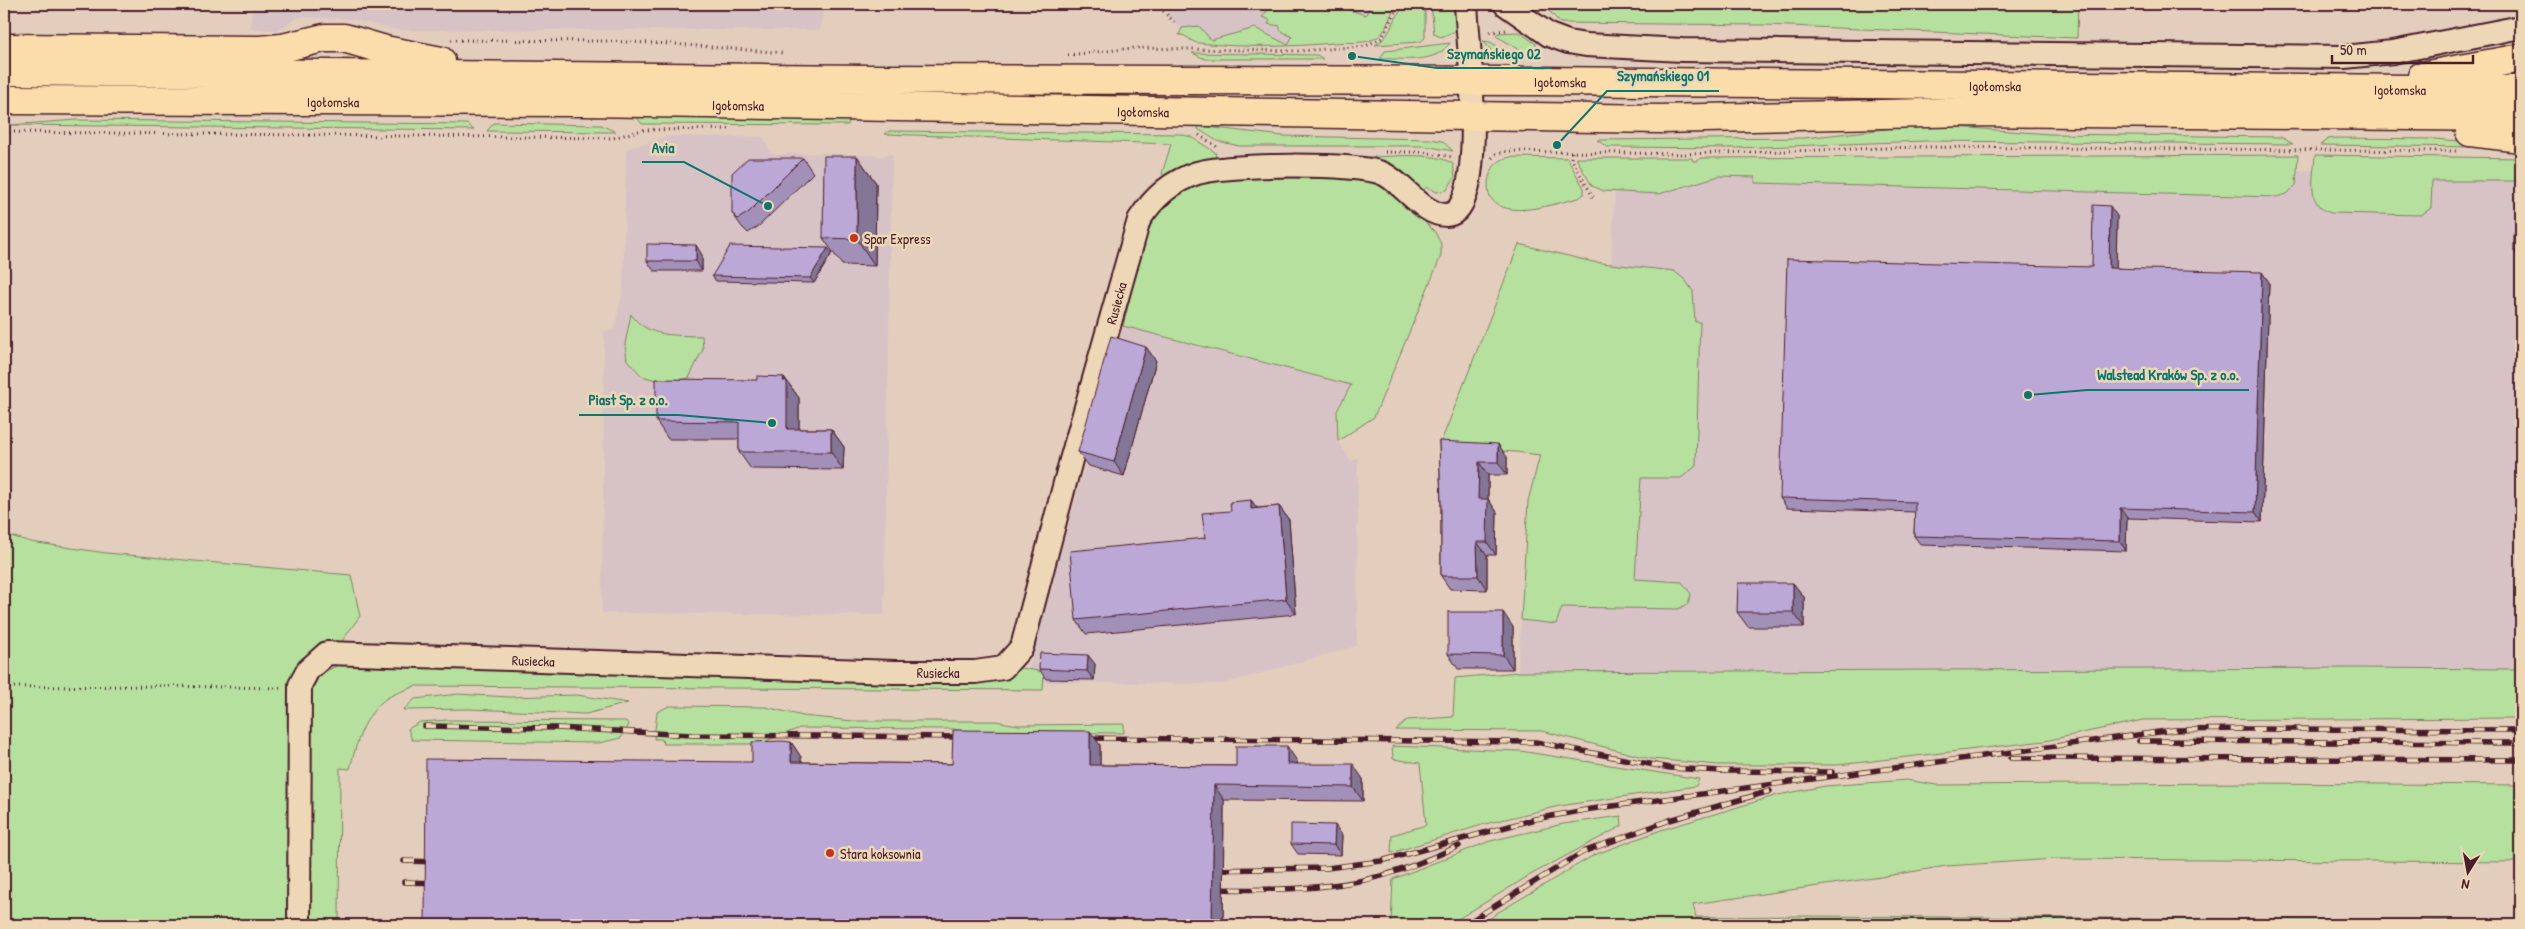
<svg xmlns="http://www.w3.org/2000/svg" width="2525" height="929" font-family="'Patrick Hand',sans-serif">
<rect width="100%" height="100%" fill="#e3cebd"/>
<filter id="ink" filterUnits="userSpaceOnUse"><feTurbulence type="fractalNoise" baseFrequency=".02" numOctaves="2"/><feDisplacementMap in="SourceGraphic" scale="10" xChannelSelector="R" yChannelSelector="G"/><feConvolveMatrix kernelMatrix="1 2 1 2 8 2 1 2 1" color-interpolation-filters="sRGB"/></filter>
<g filter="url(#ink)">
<!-- built -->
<g fill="#d7c3c5">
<polygon points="252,4 826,4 820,30 396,30 351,19 299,17 278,30 251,28"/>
<polygon points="1173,4 1388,4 1380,31 1290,46 1194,41 1167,15"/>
<polygon points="670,136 763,137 772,154 826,153 882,156 892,154 884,615 602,613 604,331 614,330 623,289 626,149"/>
<polygon points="1616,161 2521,173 2521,670 1518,672 1528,501 1593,262 1611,264"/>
<polygon points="1123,326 1351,385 1337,411 1338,441 1351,461 1358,457 1357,646 1223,684 1025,682"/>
</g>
<!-- green -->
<g fill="#b5e09d" stroke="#808064">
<path d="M1273 4H1331L1366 15 1370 4H1398C1389 13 1389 28 1379 36 1366 46 1348 41 1334 43 1288 47 1244 48 1199 43 1190 43 1188 34 1179 35L1182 28 1199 26 1211 40 1255 28 1288 45 1292 37 1280 30V26L1268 24 1270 20 1262 17Z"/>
<path d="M1407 4H1425V38L1420 42 1375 45C1393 36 1392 16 1407 4Z"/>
<polygon points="1431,4 1456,4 1456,31 1441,37 1434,34"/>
<polygon points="1543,4 2078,4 2077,38 1765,25 1560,23"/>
<polygon points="1519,32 1536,44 1537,48 1524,52 1496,36 1498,33"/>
<polygon points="1483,41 1490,42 1520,59 1494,54"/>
<path d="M1450 43C1435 65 1403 58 1380 59L1385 51Z"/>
<polygon points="1192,53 1317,55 1323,59 1205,59"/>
<polygon points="636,116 849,118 848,125 642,124"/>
<polygon points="76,120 467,124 474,130 10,125"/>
<polygon points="494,123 601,125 616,132 487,131"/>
<polygon points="1199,126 1283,136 1430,139 1442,141 1453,151 1424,146 1239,146 1217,141 1198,129"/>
<polygon points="1943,126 2049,134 2281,137 2293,144 1925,141 1735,148 1607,147 1597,140 1804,138 1895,128"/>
<polygon points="889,131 1180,134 1191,137 1215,152 1216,158 1196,162 1166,177 1162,174 1171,144 885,134"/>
<polygon points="2336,138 2435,139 2481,143 2475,147 2320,145 2328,139"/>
<polygon points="2298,155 2296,185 2287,194 2276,197 1755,183 1755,177 1719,176 1659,194 1604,191 1592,186 1576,158 1692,158 1693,161 1698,161 1700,158"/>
<path d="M2315 155 2521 158V181H2432L2431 208 2421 215 2331 213C2305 206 2314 176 2315 155Z"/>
<path d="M1368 157C1390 157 1435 151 1453 164L1455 177 1447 190 1437 192 1427 187 1423 191 1403 173 1368 159Z"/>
<path d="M1511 157 1567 158 1584 188V194L1579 198C1555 203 1506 222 1490 197 1484 180 1492 159 1511 157Z"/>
<polygon points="1237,178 1354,178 1377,183 1397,195 1435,232 1441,244 1441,256 1374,417 1338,441 1337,411 1351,385 1123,326 1146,232 1160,211 1170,200 1188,188 1201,182"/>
<polygon points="1519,244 1593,262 1674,271 1685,280 1693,291 1695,322 1700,322 1696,466 1681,478 1641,478 1635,579 1682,582 1691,594 1688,604 1678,609 1562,607 1556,624 1521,620 1528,501 1540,455 1516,452 1439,447"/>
<path d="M631 314C647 338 675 335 702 336L703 349 689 378 666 383 642 376 627 360 625 344Z"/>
<polygon points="4,534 31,542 106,553 351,575 360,616 339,645 296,676 292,925 4,925"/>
<path d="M342 663 1000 674 1021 668 1044 672 1043 690 415 686C406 690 395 693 387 698 364 714 356 744 350 769L340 768 339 925H306V703L320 674Z"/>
<polygon points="2357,668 2521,669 2521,718 2143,720 2045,741 1838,765 1718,765 1651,759 1542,731 1396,730 1407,720 1453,717 1455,678 1518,672"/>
<polygon points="458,694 509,697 577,695 628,703 586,714 469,709 403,710 415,699"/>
<polygon points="669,706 766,707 803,716 853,721 995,721 1018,725 1124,724 1124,733 964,732 954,729 800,728 758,744 663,744 662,739 654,739 657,712"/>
<polygon points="447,720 626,721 629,725 621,738 599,743 412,740 408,729 420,722"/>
<polygon points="1392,746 1520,751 1699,779 1696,786 1559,806 1485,824 1391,853 1392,835 1426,825 1420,763 1393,759"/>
<polygon points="1907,780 1936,785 2247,783 2521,785 2521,862 2055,859 1946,866 1881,877 1693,904 1696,917 1807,916 2521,921 2521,925 1482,925 1497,913 1594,855 1661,830 1778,795 1825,786"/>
<polygon points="1621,816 1622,826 1532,874 1448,925 1391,925 1393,879 1490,841 1563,824"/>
</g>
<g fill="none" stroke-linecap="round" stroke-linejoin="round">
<defs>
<g id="minor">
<polyline points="1505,4 1549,35 1568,42 1586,45 1682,50 2344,57 2393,52 2521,27"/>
<path id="s1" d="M299 925 300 685 308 670 327 653 894 672H975L1003 668 1022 647 1071 460 1139 220C1153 198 1172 181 1197 173 1226 164 1358 162 1384 174 1404 184 1423 215 1446 215 1490 214 1467 35 1466 4"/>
</g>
<g id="major">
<polyline points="4,48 260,50 282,48 324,38 344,38 385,50 441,61"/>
<path id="s2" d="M4 71 869 79 1538 81 2521 90"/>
<polyline points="2422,76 2521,58"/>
<path id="s3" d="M4 100 584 102 1660 119 1971 112 2521 117"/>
<polyline points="2470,132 2521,138"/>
</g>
</defs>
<!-- minor casing -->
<use href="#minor" stroke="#4a1f2b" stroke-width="26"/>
<!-- major casing -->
<use href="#major" stroke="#4a1f2b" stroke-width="31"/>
<!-- path -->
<g stroke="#4a1f2b" stroke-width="3" stroke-dasharray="1 4" stroke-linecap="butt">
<polyline points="1156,4 1174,22"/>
<polyline points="1490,32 1506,30"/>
<polyline points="451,40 605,41 673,44 785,53"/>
<polyline points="1068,55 1134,48 1300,51 1366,46 1382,38 1394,13 1402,4"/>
<polyline points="4,132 613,138 642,130 732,129"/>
<polyline points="1199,135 1219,148"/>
<polyline points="1385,152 1423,152 1453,157"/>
<polyline points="1572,152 1571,158 1593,197"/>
<polyline points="1492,158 1496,154 1508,151 1685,154 1920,147 2458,151"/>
<polyline points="4,687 167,686 280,688"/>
</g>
<!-- minor -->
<use href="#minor" stroke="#edd7b6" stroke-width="22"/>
<!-- major -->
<use href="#major" stroke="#fbddab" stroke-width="28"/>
<defs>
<g id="rail">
<polyline points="425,726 557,728 692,735 967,737"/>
<polyline points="1082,738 1536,742 1670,768 1721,771 1832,772"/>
<polyline points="2139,741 2521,743"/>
<polyline points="2011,758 2521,760"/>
<polyline points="404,861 439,862"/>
<polyline points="1209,870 1327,868 1381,861 1535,819 1591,809 2174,730 2248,729 2521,730"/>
<polyline points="404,882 439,883"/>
<path d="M1209 889C1266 890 1324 891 1381 876 1408 869 1434 857 1459 846"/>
<polyline points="1464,925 1583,852 1670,820 1770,791"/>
</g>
</defs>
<!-- rail casing -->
<use href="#rail" stroke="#4a1f2b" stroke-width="5.5"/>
<!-- rail -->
<use href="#rail" stroke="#edd7b6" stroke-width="4" stroke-dasharray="11" stroke-linecap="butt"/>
</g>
<!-- wall -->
<g fill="#a290b9" stroke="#4a1f2b">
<polygon points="857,156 876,183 875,266 842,265 823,238"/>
<polygon points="803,158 813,173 759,226 748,233 742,227 732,213"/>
<polygon points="2117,216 2116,268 2269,282 2262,522 2127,518 2126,551 1921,545 1914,536 1915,512 1787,508 1780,498 2092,267"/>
<polygon points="2521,234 2521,261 2514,251"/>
<polygon points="832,253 814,283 716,281 712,276"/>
<polygon points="702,255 702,271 654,271 647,261"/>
<polygon points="1146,347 1156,361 1124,476 1089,466 1078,452"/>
<polygon points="784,377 799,398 799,429 831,429 844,447 843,470 751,469 739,452 739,439 668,439 656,421 757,380"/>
<polygon points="1439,441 1507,457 1507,475 1488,475 1488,499 1497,512 1496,555 1487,555 1487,590 1450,589 1441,576 1441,503"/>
<polygon points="1251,500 1257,508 1279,506 1289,520 1296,614 1086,634 1076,620 1205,538 1231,511"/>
<polygon points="1793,583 1804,597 1804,627 1748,627 1737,612"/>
<polygon points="1513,627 1513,669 1458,669 1448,654"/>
<polygon points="1095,664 1094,680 1046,679 1039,669"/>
<polygon points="791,742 801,757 801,762 952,764 1100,745 1100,765 1236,766 1297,761 1297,764 1363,779 1363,801 1224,800 1223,925 425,925"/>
<polygon points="1342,835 1341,855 1298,854 1291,844"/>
</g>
<!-- shaded-wall -->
<g fill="#847696" stroke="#4a1f2b">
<polygon points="857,156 876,183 875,266 857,239"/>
<polygon points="2110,206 2117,216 2116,278 2109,268"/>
<polygon points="696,245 702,255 702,271 696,261"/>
<polygon points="828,248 832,253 814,283 810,278"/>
<polygon points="2262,272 2269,282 2262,522 2255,512"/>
<polygon points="1146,347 1156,361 1124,476 1114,462"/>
<polygon points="784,377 799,398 799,446 787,429"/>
<polygon points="831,429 844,447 843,470 831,452"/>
<polygon points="1498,444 1507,457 1507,475 1498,462"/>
<polygon points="1479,462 1488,475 1488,499 1497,512 1496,555 1487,542 1478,499"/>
<polygon points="1251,500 1261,514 1251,509"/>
<polygon points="1279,506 1289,520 1296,614 1286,599"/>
<polygon points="2120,508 2127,518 2126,551 2120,541"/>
<polygon points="1477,542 1487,555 1487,590 1478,576"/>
<polygon points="1793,583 1804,597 1804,627 1793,612"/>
<polygon points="1503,612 1513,627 1513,669 1503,655"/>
<polygon points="1088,655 1095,664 1094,680 1087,671"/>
<polygon points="1090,731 1100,745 1100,779 1090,765"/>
<polygon points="791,742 801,757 801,777 791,762"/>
<polygon points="1287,746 1297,761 1297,778 1287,764"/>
<polygon points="1353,764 1363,779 1363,801 1353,787"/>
<polygon points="1214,785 1224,800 1223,925 1212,925"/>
<polygon points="1335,825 1342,835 1341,855 1334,845"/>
</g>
<!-- building -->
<g fill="#bca8d7" stroke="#4a1f2b">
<polygon points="824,156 857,156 857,239 823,238"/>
<polygon points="748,158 803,158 749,212 738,219 732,213 732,173"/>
<polygon points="2093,205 2110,206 2109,268 2262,272 2255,512 2120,508 2120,541 1914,536 1915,502 1780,498 1787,259 2092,267"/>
<rect x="2514" y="234" width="7" height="17"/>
<polygon points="647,244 696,245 696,261 647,261"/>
<polygon points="730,246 828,248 810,278 712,276"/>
<polygon points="1111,336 1146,347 1114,462 1078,452"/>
<polygon points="757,376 784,377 783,381 787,381 787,429 831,429 831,452 739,452 739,422 656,421 656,379 757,380"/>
<polygon points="1439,441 1498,444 1498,462 1479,462 1478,499 1488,499 1487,542 1477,542 1478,576 1441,576 1441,503"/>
<polygon points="1251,500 1251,509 1279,506 1286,599 1076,620 1070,551 1205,538 1202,513 1231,511 1230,502"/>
<polygon points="1738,583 1793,583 1793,612 1737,612"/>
<polygon points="1448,612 1503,612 1503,655 1448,654"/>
<polygon points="1040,653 1088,655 1087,671 1039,669"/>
<polygon points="953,730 1090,731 1090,765 1236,766 1236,746 1287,746 1287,764 1353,764 1353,787 1214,785 1212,925 425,925 426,759 752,762 752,742 782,741 791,742 791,762 952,764"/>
<polygon points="1291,824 1335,825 1334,845 1291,844"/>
</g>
</g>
<!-- markers -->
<g fill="#c8321e" stroke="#edd7b6" stroke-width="2">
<circle cx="854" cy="238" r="5"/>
<circle cx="830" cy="853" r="5"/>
</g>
<g text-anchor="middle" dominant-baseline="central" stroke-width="5" stroke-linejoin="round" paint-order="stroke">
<!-- street labels -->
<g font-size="14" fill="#4a1f2b" stroke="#edd7b6">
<text stroke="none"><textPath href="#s2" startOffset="1556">Igołomska</textPath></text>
<text stroke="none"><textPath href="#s2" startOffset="1991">Igołomska</textPath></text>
<text stroke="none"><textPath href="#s2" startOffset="2396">Igołomska</textPath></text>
<text stroke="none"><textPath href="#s3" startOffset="329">Igołomska</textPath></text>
<text stroke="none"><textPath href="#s3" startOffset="734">Igołomska</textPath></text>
<text stroke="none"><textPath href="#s3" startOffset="1139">Igołomska</textPath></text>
<text stroke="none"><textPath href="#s1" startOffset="1344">Rusiecka</textPath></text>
<text stroke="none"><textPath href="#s1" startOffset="489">Rusiecka</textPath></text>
<text stroke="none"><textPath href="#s1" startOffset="894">Rusiecka</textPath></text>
</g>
<!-- poi labels -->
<g font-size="14" fill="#4a1f2b" stroke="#edd7b6" text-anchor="start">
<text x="864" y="238">Spar Express</text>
<text x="840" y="853">Stara koksownia</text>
</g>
</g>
<!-- callouts -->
<path fill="none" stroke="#0f766e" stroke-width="2" d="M1352 56L1437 68H1551M1557 145L1607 91H1719M768 206L684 162H642M2028 395L2087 390H2249M772 423L678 415H579"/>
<g fill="#0f766e" stroke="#edd7b6" stroke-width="2">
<circle cx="1352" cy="56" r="5"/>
<circle cx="1557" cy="145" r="5"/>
<circle cx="768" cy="206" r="5"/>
<circle cx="2028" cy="395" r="5"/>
<circle cx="772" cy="423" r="5"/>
</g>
<g font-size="15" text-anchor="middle" font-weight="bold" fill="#0f766e" stroke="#edd7b6" stroke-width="5" stroke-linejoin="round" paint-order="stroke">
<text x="1494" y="59">Szymańskiego 02</text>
<text x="1663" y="81">Szymańskiego 01</text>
<text x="663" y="153">Avia</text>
<text x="2168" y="380">Walstead Kraków Sp. z o.o.</text>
<text x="628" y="405">Piast Sp. z o.o.</text>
</g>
<!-- margin -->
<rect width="2525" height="929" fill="none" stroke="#edd7b6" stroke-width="20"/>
<rect x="10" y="10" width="2505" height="909" fill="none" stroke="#4a1f2b" stroke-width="2" filter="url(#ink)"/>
<!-- north arrow -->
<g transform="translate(2468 872) rotate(191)" stroke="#edd7b6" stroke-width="4" paint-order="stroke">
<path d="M0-4L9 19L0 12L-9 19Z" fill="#4a1f2b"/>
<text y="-8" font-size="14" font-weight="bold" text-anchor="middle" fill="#4a1f2b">N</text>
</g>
<!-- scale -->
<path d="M2332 55v8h141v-8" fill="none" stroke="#4a1f2b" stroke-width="2.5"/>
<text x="2340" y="55" font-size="15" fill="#4a1f2b" stroke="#edd7b6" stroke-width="4" paint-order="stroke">50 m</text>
</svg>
